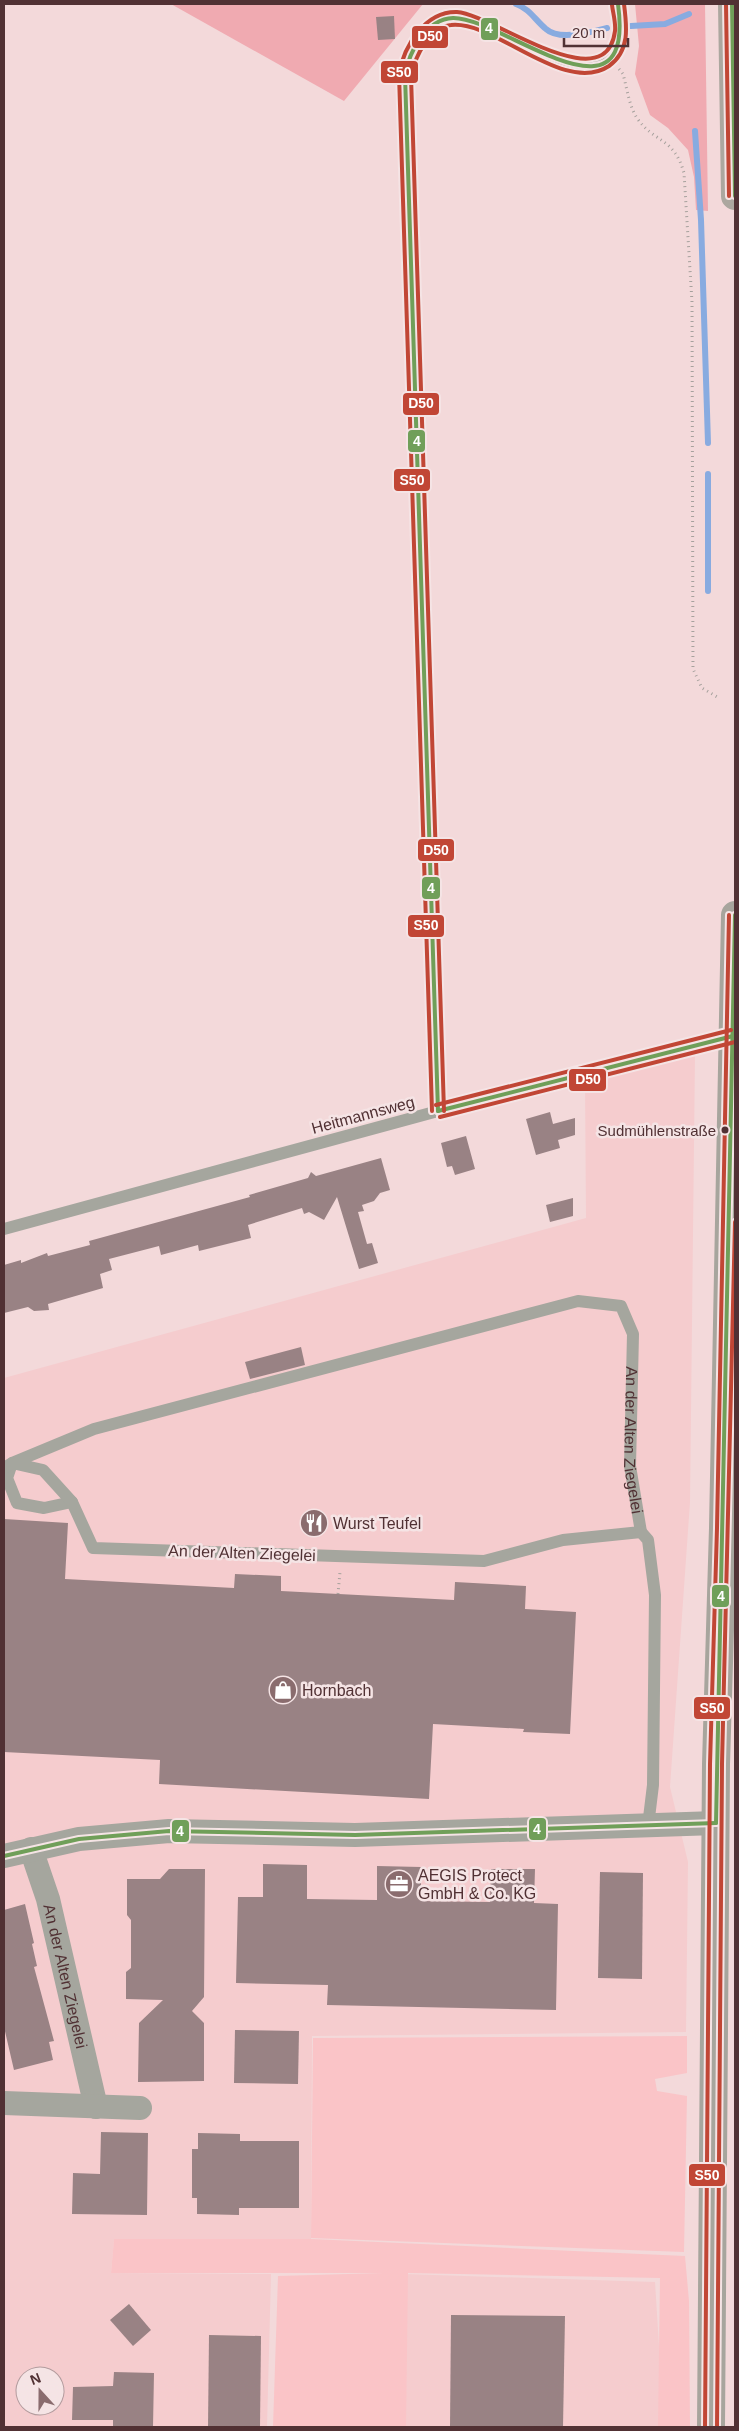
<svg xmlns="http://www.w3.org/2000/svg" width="739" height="2431" font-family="Helvetica,sans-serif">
<rect width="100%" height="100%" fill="#f3d9da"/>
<!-- built -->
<g fill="#f5ccce" fill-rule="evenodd">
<path d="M695 1055 690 1502 670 1787 688 1862 686 2032 312 2036 311 2239 114 2240 111 2273 271 2274 267 2427H4V1378L586 1218 585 1082ZM25 2376H55V2406H25Z"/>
<polygon points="404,2274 655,2282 664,2427 404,2427"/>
</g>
<!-- green -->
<g fill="#fac4c7">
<polygon points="687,2036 687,2073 655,2079 657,2091 687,2096 684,2252 311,2238 313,2038"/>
<polygon points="114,2239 311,2239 685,2256 689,2301 690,2427 658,2427 660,2278 408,2273 406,2426 273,2427 278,2276 383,2273 111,2273"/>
</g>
<!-- forest -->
<g fill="#f0aab1">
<polygon points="171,4 423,4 344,101"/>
<polygon points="635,4 705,4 708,211 696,210 694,177 688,150 668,128 650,115 635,74 639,46"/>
</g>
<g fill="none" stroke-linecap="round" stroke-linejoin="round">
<!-- stream -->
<g stroke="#88abe0" stroke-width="6">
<path d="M516 4C530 9 535 20 546 29 559 41 592 32 607 28"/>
<polyline points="631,26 665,24 689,14"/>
<polyline points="695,131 701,220 708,443"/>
<polyline points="708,474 708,591"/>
</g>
</g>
<!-- building -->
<g fill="#998284">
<polygon points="394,16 395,39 378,40 376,17"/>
<polygon points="550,1112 553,1124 575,1118 575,1135 558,1140 560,1148 536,1155 526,1119"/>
<polygon points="466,1136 475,1169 455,1175 452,1166 447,1167 441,1143"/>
<polygon points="381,1158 390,1190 380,1193 374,1201 362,1205 364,1211 358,1212 367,1244 372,1243 378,1263 359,1269 337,1197 324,1220 309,1212 304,1214 302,1208 248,1225 251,1238 199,1251 198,1245 161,1255 159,1246 109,1259 112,1270 100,1274 103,1288 48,1304 49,1310 34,1311 28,1307 4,1313 4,1265 21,1260 21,1263 47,1253 48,1256 90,1245 89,1241 250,1197 249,1195 308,1178 311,1172 316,1176"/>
<polygon points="573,1198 573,1216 550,1222 546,1205"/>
<polygon points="301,1347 305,1365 250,1379 245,1362"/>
<polygon points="4,1519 68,1523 65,1579 234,1588 235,1574 281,1576 281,1591 454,1600 455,1582 526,1586 525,1609 576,1612 570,1734 523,1732 524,1729 433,1724 429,1799 159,1784 160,1760 4,1752"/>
<polygon points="263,1864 307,1865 307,1899 377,1900 377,1866 421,1867 421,1901 490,1902 491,1869 535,1869 534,1903 558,1904 556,2010 327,2005 328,1985 236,1983 238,1897 263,1897"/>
<polygon points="169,1869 205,1869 204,1997 192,2011 204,2023 204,2081 138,2082 139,2023 163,2000 126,1999 126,1972 131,1968 131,1920 127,1915 127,1879 160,1879"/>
<polygon points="600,1872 643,1873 642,1979 598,1978"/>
<polygon points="25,1904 34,1943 32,1944 37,1966 34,1967 54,2041 49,2042 53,2060 14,2070 4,2027 4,1910"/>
<polygon points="235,2030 299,2031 298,2084 234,2083"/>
<polygon points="101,2132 148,2133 147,2215 72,2214 73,2173 100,2174"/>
<polygon points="198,2133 240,2134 240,2141 299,2141 299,2208 239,2208 239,2215 197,2214 197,2198 192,2198 192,2149 198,2149"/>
<polygon points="129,2304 151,2330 133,2346 110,2320"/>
<polygon points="451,2315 565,2316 563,2427 450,2427"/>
<polygon points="209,2335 261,2336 260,2427 208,2427"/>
<polygon points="114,2372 154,2373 153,2427 113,2427 113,2420 72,2420 73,2387 113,2386"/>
</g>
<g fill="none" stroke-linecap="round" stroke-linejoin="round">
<!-- path -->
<g stroke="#a6a19d" stroke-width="3" stroke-dasharray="1 4" stroke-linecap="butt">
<path d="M619 69 623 74C627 88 629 106 637 118 654 143 674 137 684 173L692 302 693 669 702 688 719 698"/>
<polyline points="338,1594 340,1572"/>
</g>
<!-- lane -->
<g stroke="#a5a69e" stroke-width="12">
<path d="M438 1111 405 112C405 98 403 83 406 70 408 58 415 46 423 36 428 30 436 22 443 20 453 16 467 19 477 23 509 34 612 107 621 34 622 24 619 13 618 4"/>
<polyline points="4,1229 438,1111 733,1036"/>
<polyline points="12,1463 7,1478 17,1503 44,1508 72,1502"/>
<path id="s1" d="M4 1468 12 1463 94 1429 578 1301 621 1306 633 1334 630 1466 641 1532 563 1540 484 1561 93 1548 72 1502 43 1470 12 1463"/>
<polyline points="641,1532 648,1540 655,1595 653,1785 648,1826"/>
</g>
<!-- street -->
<g stroke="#a5a69e" stroke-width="24">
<path id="s2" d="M31 1849 48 1899 96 2107"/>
<polyline points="4,1856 79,1839 169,1831 355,1835 716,1823"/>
<polyline points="4,2103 140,2108"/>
</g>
<!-- secondary -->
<polyline stroke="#a7a59d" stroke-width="28" points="711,2427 716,1764 723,1528 735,915"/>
<!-- primary -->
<polyline stroke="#aca79f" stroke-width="28" points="732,4 735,196"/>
<defs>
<g id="bus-1">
<polyline points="732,4 735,196"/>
<path d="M438 1111 405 75C409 52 426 19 453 18 502 17 636 136 618 4"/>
<polyline points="438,1111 733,1036"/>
<polyline points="716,1823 735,915"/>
<polyline points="4,1856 79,1839 169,1831 355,1835 716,1823"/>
</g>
<g id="bus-2">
<polyline points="726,4 729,196"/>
<path d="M444 1111 411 76C415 57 429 27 451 25 495 20 564 96 609 66 630 51 627 27 624 4"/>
<polyline points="440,1117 735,1042"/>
<polyline points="717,2427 722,1764 735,1222"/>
</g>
<g id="bus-3">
<polyline points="436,1105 731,1030"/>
<path d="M432 1111 399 74C404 46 425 11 457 12 492 14 606 102 615 31 616 23 613 13 612 5"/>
<polyline points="705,2427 710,1764 717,1528 729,915"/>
</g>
</defs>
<!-- bus-1 casing -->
<use href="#bus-1" stroke="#f5e4e5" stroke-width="8"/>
<!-- bus-2 casing -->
<use href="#bus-2" stroke="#f5e4e5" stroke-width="8"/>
<!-- bus-3 casing -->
<use href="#bus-3" stroke="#f5e4e5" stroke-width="8"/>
<!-- bus-1 -->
<use href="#bus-1" stroke="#709f59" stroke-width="4"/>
<!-- bus-2 -->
<use href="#bus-2" stroke="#c14635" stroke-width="4"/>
<!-- bus-3 -->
<use href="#bus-3" stroke="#c14635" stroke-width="4"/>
</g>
<!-- icons -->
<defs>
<symbol id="restaurant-disc" viewBox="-11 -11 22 22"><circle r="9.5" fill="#8a6c6e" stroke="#f5e4e5"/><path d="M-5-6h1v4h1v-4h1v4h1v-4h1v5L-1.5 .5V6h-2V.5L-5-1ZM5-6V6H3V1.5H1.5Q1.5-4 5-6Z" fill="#fff"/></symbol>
<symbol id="shop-disc" viewBox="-11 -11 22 22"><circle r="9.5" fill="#8a6c6e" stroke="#f5e4e5"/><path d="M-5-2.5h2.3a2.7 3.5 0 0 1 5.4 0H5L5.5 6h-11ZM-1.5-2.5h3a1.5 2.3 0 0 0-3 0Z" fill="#fff"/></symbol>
<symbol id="office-disc" viewBox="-11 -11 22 22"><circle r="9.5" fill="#8a6c6e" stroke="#f5e4e5"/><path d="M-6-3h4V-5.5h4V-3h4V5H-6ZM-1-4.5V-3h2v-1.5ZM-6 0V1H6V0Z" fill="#fff"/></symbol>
</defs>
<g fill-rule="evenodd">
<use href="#restaurant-disc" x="298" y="1507" width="32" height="32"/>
<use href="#shop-disc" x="267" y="1674" width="32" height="32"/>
<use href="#office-disc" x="383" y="1868" width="32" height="32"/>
</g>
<!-- markers -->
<circle fill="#513134" stroke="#f5e4e5" stroke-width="2" cx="725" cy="1130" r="4.5"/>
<g text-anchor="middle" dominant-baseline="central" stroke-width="5" stroke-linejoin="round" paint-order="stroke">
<!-- bus labels -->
<g font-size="15" fill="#513134" stroke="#f5e4e5" text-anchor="end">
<text x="716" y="1130">Sudmühlenstraße</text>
</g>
<!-- street labels -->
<g font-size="16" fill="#513134" stroke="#f5e4e5">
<text transform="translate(363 1115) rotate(-15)">Heitmannsweg</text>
<text stroke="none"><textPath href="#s1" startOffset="779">An der Alten Ziegelei</textPath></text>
<text transform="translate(242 1553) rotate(2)">An der Alten Ziegelei</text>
<text stroke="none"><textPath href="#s2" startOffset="132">An der Alten Ziegelei</textPath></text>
</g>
<!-- poi labels -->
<g font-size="16" fill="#513134" stroke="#f5e4e5" text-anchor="start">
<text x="333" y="1523">Wurst Teufel</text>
<text x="302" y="1690">Hornbach</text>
<text x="418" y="1875">AEGIS Protect<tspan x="418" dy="18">GmbH &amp; Co. KG</tspan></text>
</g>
</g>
<g stroke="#f5e4e5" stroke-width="2">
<rect x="480" y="17" width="19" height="24" rx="5" fill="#709f59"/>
<rect x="411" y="25" width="38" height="24" rx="5" fill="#c14635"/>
<rect x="380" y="60" width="39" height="24" rx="5" fill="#c14635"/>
<rect x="402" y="392" width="38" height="24" rx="5" fill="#c14635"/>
<rect x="407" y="429" width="19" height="24" rx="5" fill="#709f59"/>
<rect x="393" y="468" width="38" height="24" rx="5" fill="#c14635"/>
<rect x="417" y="838" width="38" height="24" rx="5" fill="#c14635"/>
<rect x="421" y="876" width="20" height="24" rx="5" fill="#709f59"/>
<rect x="407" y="914" width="38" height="24" rx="5" fill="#c14635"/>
<rect x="568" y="1068" width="39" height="24" rx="5" fill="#c14635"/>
<rect x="711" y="1584" width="19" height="24" rx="5" fill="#709f59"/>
<rect x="693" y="1696" width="38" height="24" rx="5" fill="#c14635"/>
<rect x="528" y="1817" width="19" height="24" rx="5" fill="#709f59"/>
<rect x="171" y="1819" width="19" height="24" rx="5" fill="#709f59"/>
<rect x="688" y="2163" width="38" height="24" rx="5" fill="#c14635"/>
</g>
<g font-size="14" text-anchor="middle" font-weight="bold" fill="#fff">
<text x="489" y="33">4</text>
<text x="430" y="41">D50</text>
<text x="399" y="77">S50</text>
<text x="421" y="408">D50</text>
<text x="417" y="446">4</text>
<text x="412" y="485">S50</text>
<text x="436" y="855">D50</text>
<text x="431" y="893">4</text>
<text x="426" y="930">S50</text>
<text x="588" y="1084">D50</text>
<text x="721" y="1601">4</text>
<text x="712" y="1713">S50</text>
<text x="537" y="1834">4</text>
<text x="180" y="1836">4</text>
<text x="707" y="2180">S50</text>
</g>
<!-- border -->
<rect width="739" height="2431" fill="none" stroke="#513134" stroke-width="10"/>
<!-- north arrow -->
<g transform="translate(40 2391) rotate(339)"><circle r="24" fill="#f5e4e5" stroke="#b39c9e"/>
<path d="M0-4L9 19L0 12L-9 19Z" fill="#8a6c6e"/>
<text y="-8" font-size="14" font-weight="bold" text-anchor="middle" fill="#513134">N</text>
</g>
<!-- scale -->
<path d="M564 38v8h64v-8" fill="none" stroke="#513134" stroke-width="2.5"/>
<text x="572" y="38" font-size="15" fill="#513134" stroke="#f5e4e5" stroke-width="4" paint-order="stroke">20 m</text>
</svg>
